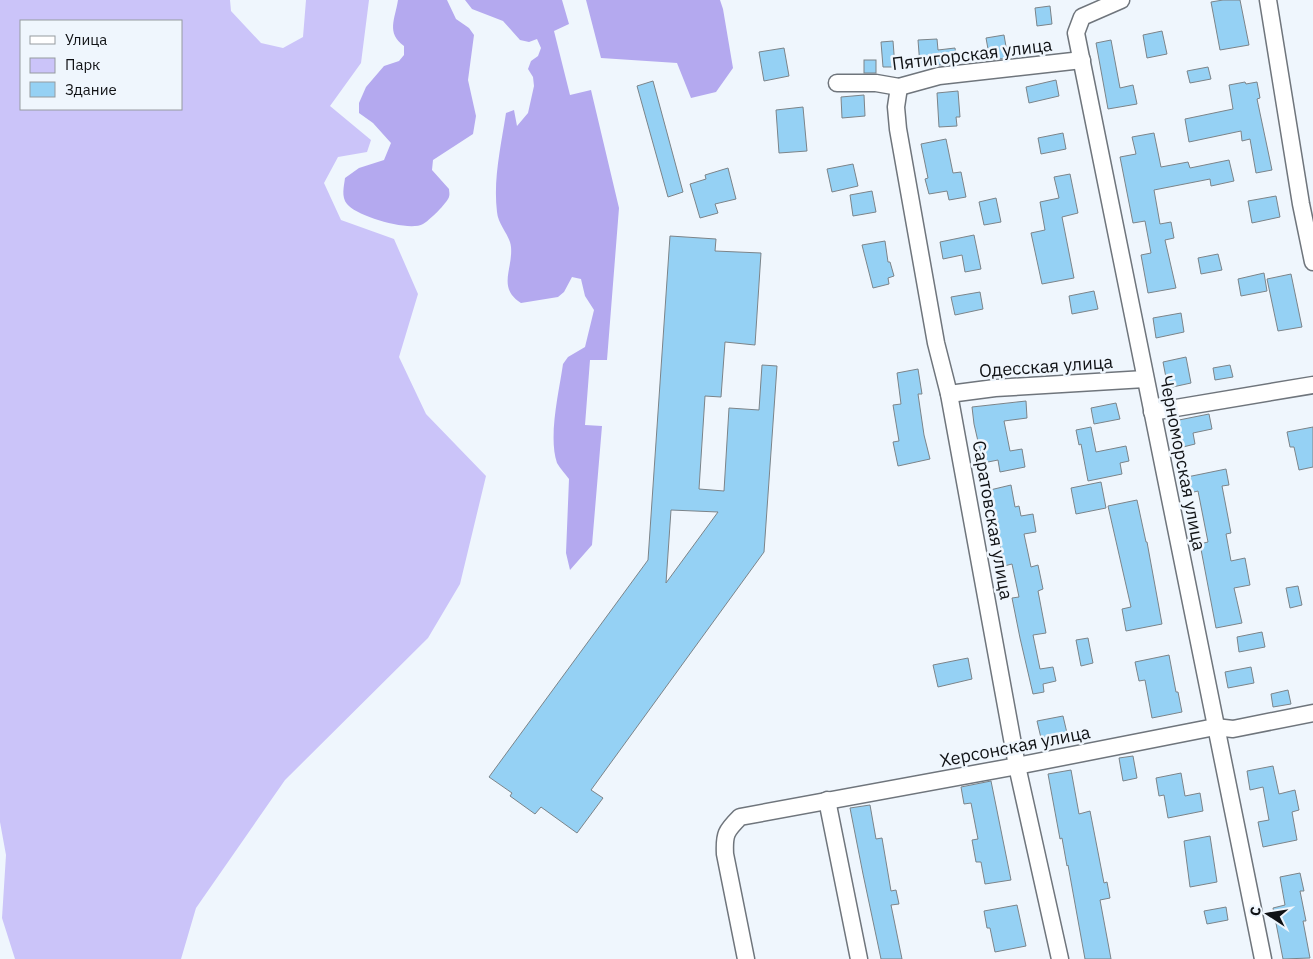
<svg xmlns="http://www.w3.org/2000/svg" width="1313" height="959" font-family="'IBM Plex Sans',sans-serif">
<rect width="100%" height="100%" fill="#eff6fd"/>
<!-- green -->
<path fill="#cbc4f9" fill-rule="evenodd" d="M0 0H230L231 11 261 43 283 48 303 37 306 0H369L361 63 330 106 371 140 367 152 338 157 324 183 341 220 394 239 418 294 399 357 426 414 486 476 460 584 428 638 285 780 196 908 181 959H15L2 918 6 855 0 822ZM21 21H181V109H21Z"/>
<!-- forest -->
<g fill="#b4a9ef">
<path d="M398 0H447L456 19 469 28 474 35 468 80 476 116 473 134 433 160 432 170 449 189C449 191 450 194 449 197 447 203 429 221 423 224 409 232 356 216 347 204 341 197 344 186 345 178L359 168 384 160 391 143 373 123 359 113V103L366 87 384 66 399 61 404 55V46C386 33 395 19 398 0Z"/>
<path d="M465 0H562L569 24 554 31 570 95 591 90 619 208 607 360H590L585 425 602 426 592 545 570 570 566 553 569 479C565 474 560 468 557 463 548 437 559 392 563 364L568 357 585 347 594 310 585 296 581 279 572 277 564 292 558 297 521 303C497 288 513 269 511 247 510 235 498 225 497 212 493 179 501 146 506 113L514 110 517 126 528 113 534 86 533 77 528 69 531 61 538 56 541 48 537 39 529 42 520 40 503 21 472 9Z"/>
<polygon points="586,0 720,0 723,9 733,68 716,92 691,98 677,63 601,58"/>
</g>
<!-- building -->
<g fill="#95d1f4" stroke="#7c8489" fill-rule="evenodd">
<polygon points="1223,0 1240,0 1249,45 1220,50 1211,2"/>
<polygon points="1050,6 1052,24 1037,26 1035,8"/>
<polygon points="1162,31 1167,54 1147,58 1143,35"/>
<polygon points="1004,35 1008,58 990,60 986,38"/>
<polygon points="937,39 938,50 955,48 957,64 920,66 918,40"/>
<polygon points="1111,40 1120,88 1133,85 1137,104 1108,109 1096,43"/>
<polygon points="893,41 895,67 883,67 881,42"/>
<polygon points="784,48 789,76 764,81 759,52"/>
<rect x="864" y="60" width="12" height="13"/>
<polygon points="1208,67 1211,79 1190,83 1187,71"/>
<polygon points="1056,80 1059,96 1029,103 1026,87"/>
<polygon points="653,81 683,192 668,197 637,86"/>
<polygon points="1245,82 1246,84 1257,82 1260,98 1257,99 1272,170 1256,173 1250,139 1242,141 1241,131 1189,142 1185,119 1233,109 1229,85"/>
<polygon points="958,91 960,117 956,117 957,126 939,127 937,93"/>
<polygon points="864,95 865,116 842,118 841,97"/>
<polygon points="803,107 807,151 779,153 776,110"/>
<polygon points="1063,133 1066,149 1041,154 1038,138"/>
<polygon points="1154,133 1161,167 1188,162 1190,168 1229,160 1234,181 1211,186 1210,179 1154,190 1160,224 1171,222 1174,238 1165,240 1176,288 1148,293 1141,255 1151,253 1145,221 1133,223 1120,157 1136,154 1132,137"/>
<polygon points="946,139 953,173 961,172 966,197 949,200 947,191 929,194 925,179 928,178 921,144"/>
<polygon points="853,164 858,186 832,192 827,169"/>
<polygon points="728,168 736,199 715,204 718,213 700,218 690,184 706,179 705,175"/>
<polygon points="1070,174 1078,213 1062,217 1074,278 1042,284 1031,233 1045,230 1040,202 1059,198 1054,177"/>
<polygon points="872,191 876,212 853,216 850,195"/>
<polygon points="1276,196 1280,217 1252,223 1248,201"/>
<polygon points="996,198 1001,222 984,225 979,202"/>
<polygon points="974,235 981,269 965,272 962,255 943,259 940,242"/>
<path d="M670 236 716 239 715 251 761 253 755 345 725 342 721 397 705 396 699 489 724 491 729 408 759 410 762 365 777 366 764 552 591 790 603 798 577 833 541 807 535 814 510 796 512 793 489 777 648 560ZM671 510 718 512 666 583Z"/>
<polygon points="885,241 888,262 890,262 894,276 888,278 889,284 873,288 862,245"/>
<polygon points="1218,254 1222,270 1201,274 1198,258"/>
<polygon points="1264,273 1267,291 1241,296 1238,279"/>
<polygon points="1291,274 1302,327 1278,331 1267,279"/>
<polygon points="1094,291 1098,309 1072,314 1069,296"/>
<polygon points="980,292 983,309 955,315 951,297"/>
<polygon points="1181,313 1184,332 1156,338 1153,318"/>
<polygon points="1186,357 1191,383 1168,388 1163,362"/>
<polygon points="1230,365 1233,377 1215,380 1213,368"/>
<polygon points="918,369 922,394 918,394 924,435 930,459 898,466 893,442 899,441 893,405 901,404 897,373"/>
<polygon points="1026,401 1027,418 1004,421 1010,451 1022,449 1025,467 1000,472 998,460 983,463 974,424 972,407"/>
<polygon points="1116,403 1120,419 1094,424 1091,408"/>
<polygon points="1209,414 1212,429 1193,433 1195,444 1179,448 1174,421"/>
<polygon points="1091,427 1096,452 1126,446 1129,461 1120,463 1122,474 1088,481 1081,444 1079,445 1076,430"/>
<polygon points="1313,427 1313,467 1299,470 1294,447 1290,447 1287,432"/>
<polygon points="1226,469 1229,485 1222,486 1231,533 1226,534 1231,561 1245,558 1250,585 1234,588 1242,623 1216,628 1200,544 1208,542 1198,491 1190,493 1187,477"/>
<polygon points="1101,482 1106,508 1076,514 1071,488"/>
<polygon points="1011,485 1015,507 1019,506 1021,516 1033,514 1036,532 1024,534 1031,567 1038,565 1043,589 1038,591 1046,633 1033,635 1040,669 1053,667 1056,681 1043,684 1044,692 1033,694 1020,638 1012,598 1019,597 1012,564 1004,566 990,490"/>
<polygon points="1137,500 1146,542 1147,542 1162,624 1126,631 1122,609 1131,607 1108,506"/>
<polygon points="1298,586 1302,605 1290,608 1286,588"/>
<polygon points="1262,632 1265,647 1239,652 1237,637"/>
<polygon points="1088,638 1093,663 1081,666 1076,640"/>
<polygon points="1169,655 1176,692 1178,692 1182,712 1152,718 1145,680 1139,681 1135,662"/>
<polygon points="968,658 972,679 938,687 933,665"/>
<polygon points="1251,667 1254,683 1228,688 1225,672"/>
<polygon points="1288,690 1291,704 1273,707 1271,694"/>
<polygon points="1063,716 1067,733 1041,738 1037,721"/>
<polygon points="1133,756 1137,778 1123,781 1119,758"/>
<polygon points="1273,766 1279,794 1295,790 1299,810 1292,812 1297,840 1263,847 1258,822 1269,820 1263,787 1250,790 1247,771"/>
<polygon points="1071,770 1079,814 1090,811 1104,883 1107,882 1110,898 1100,900 1111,959 1085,959 1068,865 1067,866 1062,838 1060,839 1048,774"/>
<polygon points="1181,773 1185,796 1200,793 1203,811 1168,818 1164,795 1159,796 1156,778"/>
<polygon points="991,781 1011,880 985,884 981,862 976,862 972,840 978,839 971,803 964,804 961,787"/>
<polygon points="870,805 876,839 882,838 891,891 896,890 899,904 891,905 902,959 881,959 863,874 850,808"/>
<polygon points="1210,836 1217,882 1190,887 1184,841"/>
<polygon points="1300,873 1304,891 1300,891 1306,921 1303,921 1310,958 1283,959 1273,908 1285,905 1280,877"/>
<polygon points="1017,905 1026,946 995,952 990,928 987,928 984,911"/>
<polygon points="1226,907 1228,920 1207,924 1204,911"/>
</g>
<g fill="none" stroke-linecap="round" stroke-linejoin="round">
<defs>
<g id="minor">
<polyline points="1121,0 1082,17 1076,33 1263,959"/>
<polyline points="1268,0 1301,204 1313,262"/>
<polyline points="837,83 876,83 899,87 939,76 1082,60"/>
<polyline points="899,87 896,107 898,129 936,343 949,394 1017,766 1060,959"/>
<polyline points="949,394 995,388 1145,379"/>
<polyline points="1152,412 1313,385"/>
<polyline points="827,800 859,959"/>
<path d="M746 959 725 854C724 834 726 831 740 817L1017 766 1215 727 1233 729 1313 713"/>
</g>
</defs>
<!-- minor casing -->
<use href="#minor" stroke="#6f757c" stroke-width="19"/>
<!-- minor -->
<use href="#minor" stroke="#fff" stroke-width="16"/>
</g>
<g text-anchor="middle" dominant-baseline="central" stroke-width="5" stroke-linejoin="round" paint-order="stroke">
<!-- street labels -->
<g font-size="18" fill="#101215" stroke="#eff6fd">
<text transform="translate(972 54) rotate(-7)">Пятигорская улица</text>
<text transform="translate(1046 366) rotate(-4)">Одесская улица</text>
<text transform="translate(1183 463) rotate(79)">Черноморская улица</text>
<text transform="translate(993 520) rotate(80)">Саратовская улица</text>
<text transform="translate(1015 746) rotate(-11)">Херсонская улица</text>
</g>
</g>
<!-- legend -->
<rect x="20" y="20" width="162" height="90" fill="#eff6fd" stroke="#969ba0"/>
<rect x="30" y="36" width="25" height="8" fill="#ffffff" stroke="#969ba0"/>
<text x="65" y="45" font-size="15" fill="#101215">Улица</text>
<rect x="30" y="58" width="25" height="15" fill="#cbc4f9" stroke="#969ba0"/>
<text x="65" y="70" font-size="15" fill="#101215">Парк</text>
<rect x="30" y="82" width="25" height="15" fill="#95d1f4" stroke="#969ba0"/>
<text x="65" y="95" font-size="15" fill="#101215">Здание</text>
<!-- north arrow -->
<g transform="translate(1268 914) rotate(282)" stroke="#eff6fd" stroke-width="4" paint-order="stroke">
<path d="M0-4L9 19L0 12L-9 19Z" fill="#101215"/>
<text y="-8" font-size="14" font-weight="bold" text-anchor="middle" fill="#101215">С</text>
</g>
</svg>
